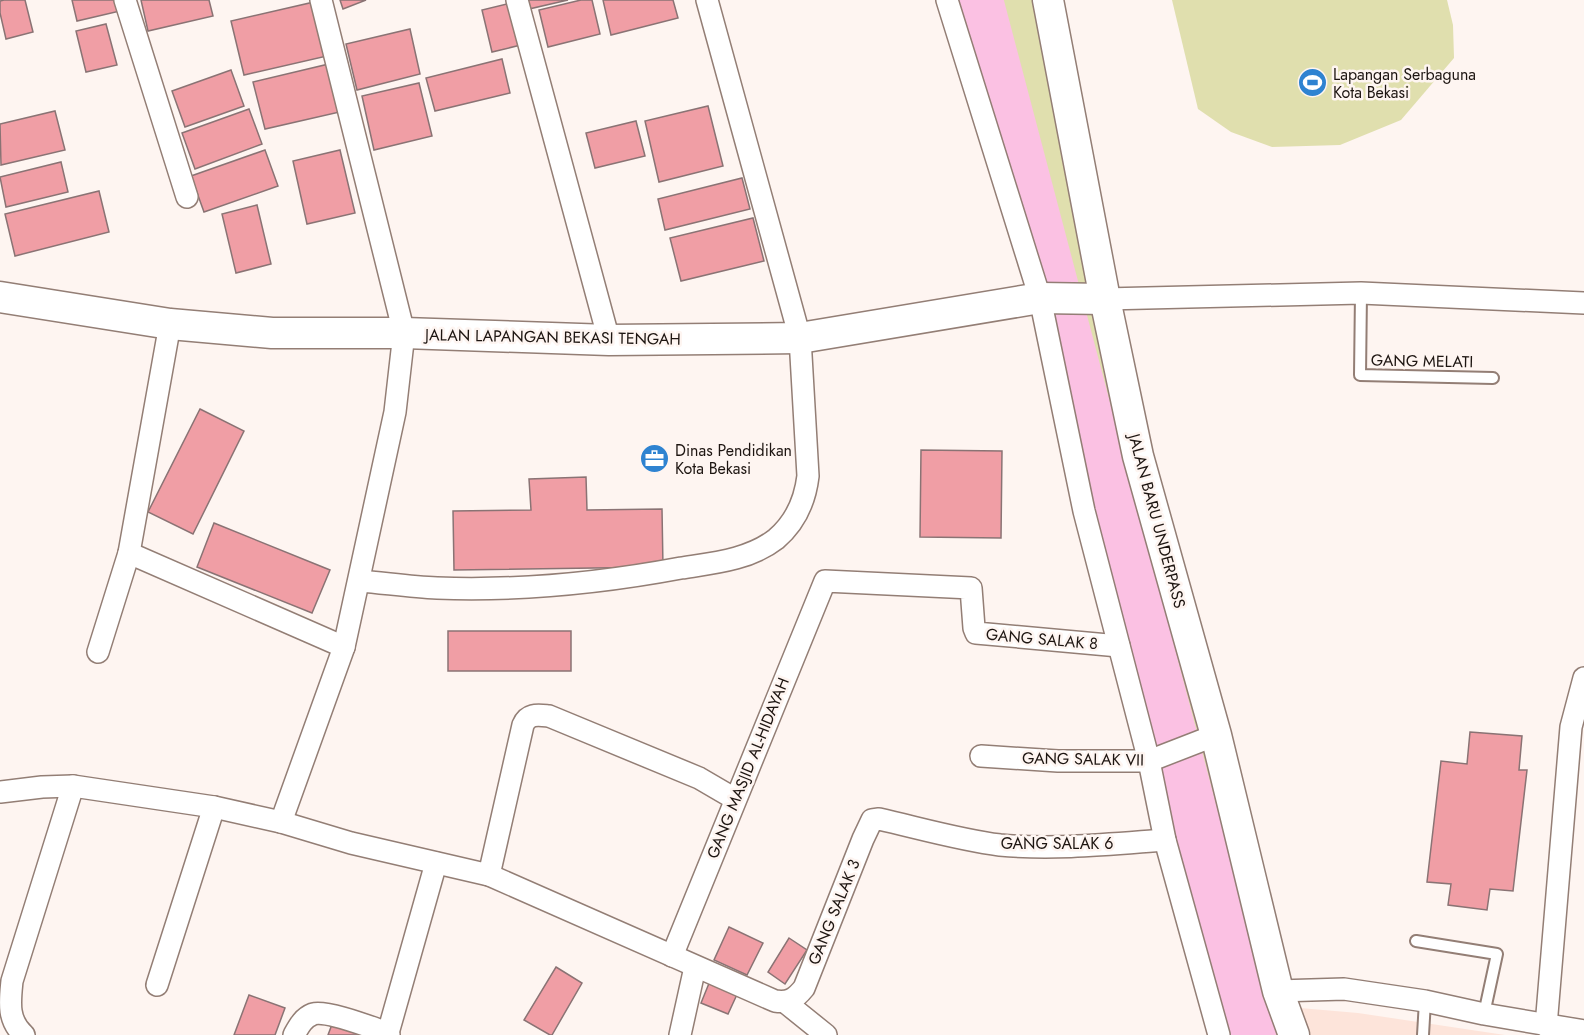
<svg xmlns="http://www.w3.org/2000/svg" width="1584" height="1035" font-family="Jost,sans-serif">
<rect width="100%" height="100%" fill="#fef5f1"/>
<!-- built -->
<polygon fill="#fde4da" points="1300,1008 1358,1013 1505,1035 1309,1035"/>
<!-- green -->
<g fill="#e0dfae">
<polygon points="947,0 1048,0 1105,299 1294,1035 1219,1035 1040,298"/>
<polygon points="1172,0 1447,0 1453,25 1454,58 1401,120 1340,145 1272,147 1231,132 1198,109"/>
</g>
<g fill="none" stroke-linecap="round" stroke-linejoin="round">
<!-- river -->
<polyline stroke="#fbc1e3" stroke-width="50" points="978,0 1251,1035"/>
</g>
<!-- building -->
<g fill="#f09ea5" stroke="#8a7374" stroke-width="1.5">
<polygon points="4,0 25,0 33,32 6,39 0,13 0,1"/>
<polygon points="72,0 117,0 120,11 77,21"/>
<polygon points="141,0 209,0 213,16 148,31"/>
<polygon points="340,0 366,0 343,9"/>
<polygon points="527,0 568,0 529,9"/>
<polygon points="581,0 592,0 600,34 548,47 539,10"/>
<polygon points="603,0 673,0 678,18 611,35"/>
<polygon points="314,2 327,56 244,75 231,21"/>
<polygon points="511,3 521,45 492,52 482,10"/>
<polygon points="106,24 117,65 86,72 76,31"/>
<polygon points="410,29 420,74 357,90 346,44"/>
<polygon points="502,59 510,93 435,111 426,78"/>
<polygon points="333,63 344,111 265,129 253,82"/>
<polygon points="231,70 244,106 185,127 172,91"/>
<polygon points="419,83 432,136 374,150 362,96"/>
<polygon points="708,106 723,166 659,182 645,121"/>
<polygon points="249,109 262,144 195,169 182,133"/>
<polygon points="55,111 65,150 1,165 0,124"/>
<polygon points="636,121 645,156 595,168 586,133"/>
<polygon points="265,150 278,186 204,212 191,176"/>
<polygon points="340,150 355,213 307,224 293,161"/>
<polygon points="61,162 68,192 6,207 0,177"/>
<polygon points="742,178 750,209 665,230 658,199"/>
<polygon points="99,191 109,232 15,256 5,214"/>
<polygon points="257,205 271,264 236,273 222,214"/>
<polygon points="753,218 764,261 681,281 670,238"/>
<polygon points="200,409 244,431 193,534 148,512"/>
<polygon points="921,450 1002,451 1001,538 920,537"/>
<polygon points="586,477 587,510 662,509 663,567 454,570 453,511 531,510 529,479"/>
<polygon points="214,523 330,570 312,613 197,567"/>
<rect x="448" y="631" width="123" height="40"/>
<polygon points="1470,732 1522,736 1519,770 1527,770 1513,891 1490,889 1487,910 1448,905 1451,884 1427,882 1441,761 1467,764"/>
<polygon points="729,927 763,943 747,975 714,960"/>
<polygon points="789,938 807,950 785,984 768,972"/>
<polygon points="556,967 582,983 552,1035 550,1035 524,1020"/>
<polygon points="712,976 740,988 728,1014 701,1003"/>
<polygon points="249,995 285,1008 275,1035 234,1035"/>
<polygon points="334,1019 376,1035 328,1035"/>
</g>
<g fill="none" stroke-linecap="round" stroke-linejoin="round">
<defs>
<g id="lane">
<polyline points="1361,293 1360,375 1493,378"/>
<polyline points="1416,941 1497,954 1484,1014"/>
<polyline points="1423,1035 1425,1001"/>
</g>
<g id="street">
<polyline points="125,0 187,197"/>
<polyline points="517,0 609,340"/>
<polyline points="947,0 1040,298 1084,511 1149,761 1165,840 1219,1035"/>
<polyline points="1105,299 1361,293 1584,303"/>
<polyline points="129,553 344,647"/>
<path d="M360 581C385 583 411 587 437 588 518 591 601 583 681 568 713 563 749 560 776 539 796 522 805 501 808 476L800 338 707 0"/>
<polyline points="98,652 129,553 170,324"/>
<polyline points="981,756 1058,761 1149,761 1216,735"/>
<path d="M0 792 42 787 73 786 214 807 281 822 351 843 489 875 775 1001C789 1003 795 999 804 988L863 839 872 820 879 819C919 828 960 840 1000 845 1055 850 1111 844 1165 840"/>
<polyline points="281,822 344,647 395,412 404,333 321,0"/>
<path d="M489 875 523 725C528 713 538 715 549 716L699 778 735 799"/>
<polyline points="672,956 825,581 971,588 974,628 976,633 1119,646"/>
<polyline points="157,985 214,807"/>
<polyline points="1278,991 1344,989 1425,1001 1484,1014 1584,1031"/>
<polyline points="785,1002 826,1035"/>
<polyline points="1546,1026 1571,727 1584,678"/>
<polyline points="388,1033 436,863"/>
<path d="M24 1035C7 1020 10 1001 12 981L73 786"/>
<path d="M294 1035C299 1026 303 1018 313 1014 327 1010 373 1028 388 1033L389 1035"/>
<polyline points="680,1035 695,967"/>
</g>
<g id="secondary">
<polyline points="1048,0 1105,299 1138,456 1216,735 1278,991 1294,1035"/>
<polyline points="0,297 170,324 272,333 404,333 609,340 800,338 1040,298 1105,299"/>
</g>
</defs>
<!-- lane casing -->
<use href="#lane" stroke="#937e75" stroke-width="14"/>
<!-- street casing -->
<use href="#street" stroke="#937e75" stroke-width="24"/>
<!-- secondary casing -->
<use href="#secondary" stroke="#937e75" stroke-width="33"/>
<!-- lane -->
<use href="#lane" stroke="#fff" stroke-width="10"/>
<!-- street -->
<use href="#street" stroke="#fff" stroke-width="21"/>
<!-- secondary -->
<use href="#secondary" stroke="#fff" stroke-width="30"/>
</g>
<!-- icons -->
<defs>
<symbol id="stadium-disc" viewBox="-11 -11 22 22"><circle r="9.5" fill="#2e83d1" stroke="#fef5f1"/><path d="M0-5a6.5 5 0 1 0 0 10a6.5 5 0 1 0 0-10ZM-3.5-1.8h7v3.6h-7Z" fill="#fff"/></symbol>
<symbol id="office-disc" viewBox="-11 -11 22 22"><circle r="9.5" fill="#2e83d1" stroke="#fef5f1"/><path d="M-6-3h4V-5.5h4V-3h4V5H-6ZM-1-4.5V-3h2v-1.5ZM-6 0V1H6V0Z" fill="#fff"/></symbol>
</defs>
<g fill-rule="evenodd">
<use href="#stadium-disc" x="1296" y="66" width="33" height="33"/>
<use href="#office-disc" x="638" y="442" width="33" height="33"/>
</g>
<g text-anchor="middle" dominant-baseline="central" stroke-width="5" stroke-linejoin="round" paint-order="stroke">
<!-- poi labels -->
<g font-size="16" fill="#1d1511" stroke="#fef5f1" text-anchor="start">
<text x="1333" y="74">Lapangan Serbaguna<tspan x="1333" dy="18">Kota Bekasi</tspan></text>
<text x="675" y="450">Dinas Pendidikan<tspan x="675" dy="18">Kota Bekasi</tspan></text>
</g>
<!-- street labels -->
<g font-size="16" fill="#1d1511" stroke="#fef5f1">
<text transform="translate(553 337) rotate(1)">JALAN LAPANGAN BEKASI TENGAH</text>
<text transform="translate(1422 361) rotate(1)">GANG MELATI</text>
<text transform="translate(1157 521) rotate(75)">JALAN BARU UNDERPASS</text>
<text transform="translate(1042 639) rotate(5)">GANG SALAK 8</text>
<text transform="translate(1083 759) rotate(1)">GANG SALAK VII</text>
<text transform="translate(748 768) rotate(-68)">GANG MASJID AL-HIDAYAH</text>
<text x="1057" y="843">GANG SALAK 6</text>
<text transform="translate(834 912) rotate(-68)">GANG SALAK 3</text>
</g>
</g>
</svg>
